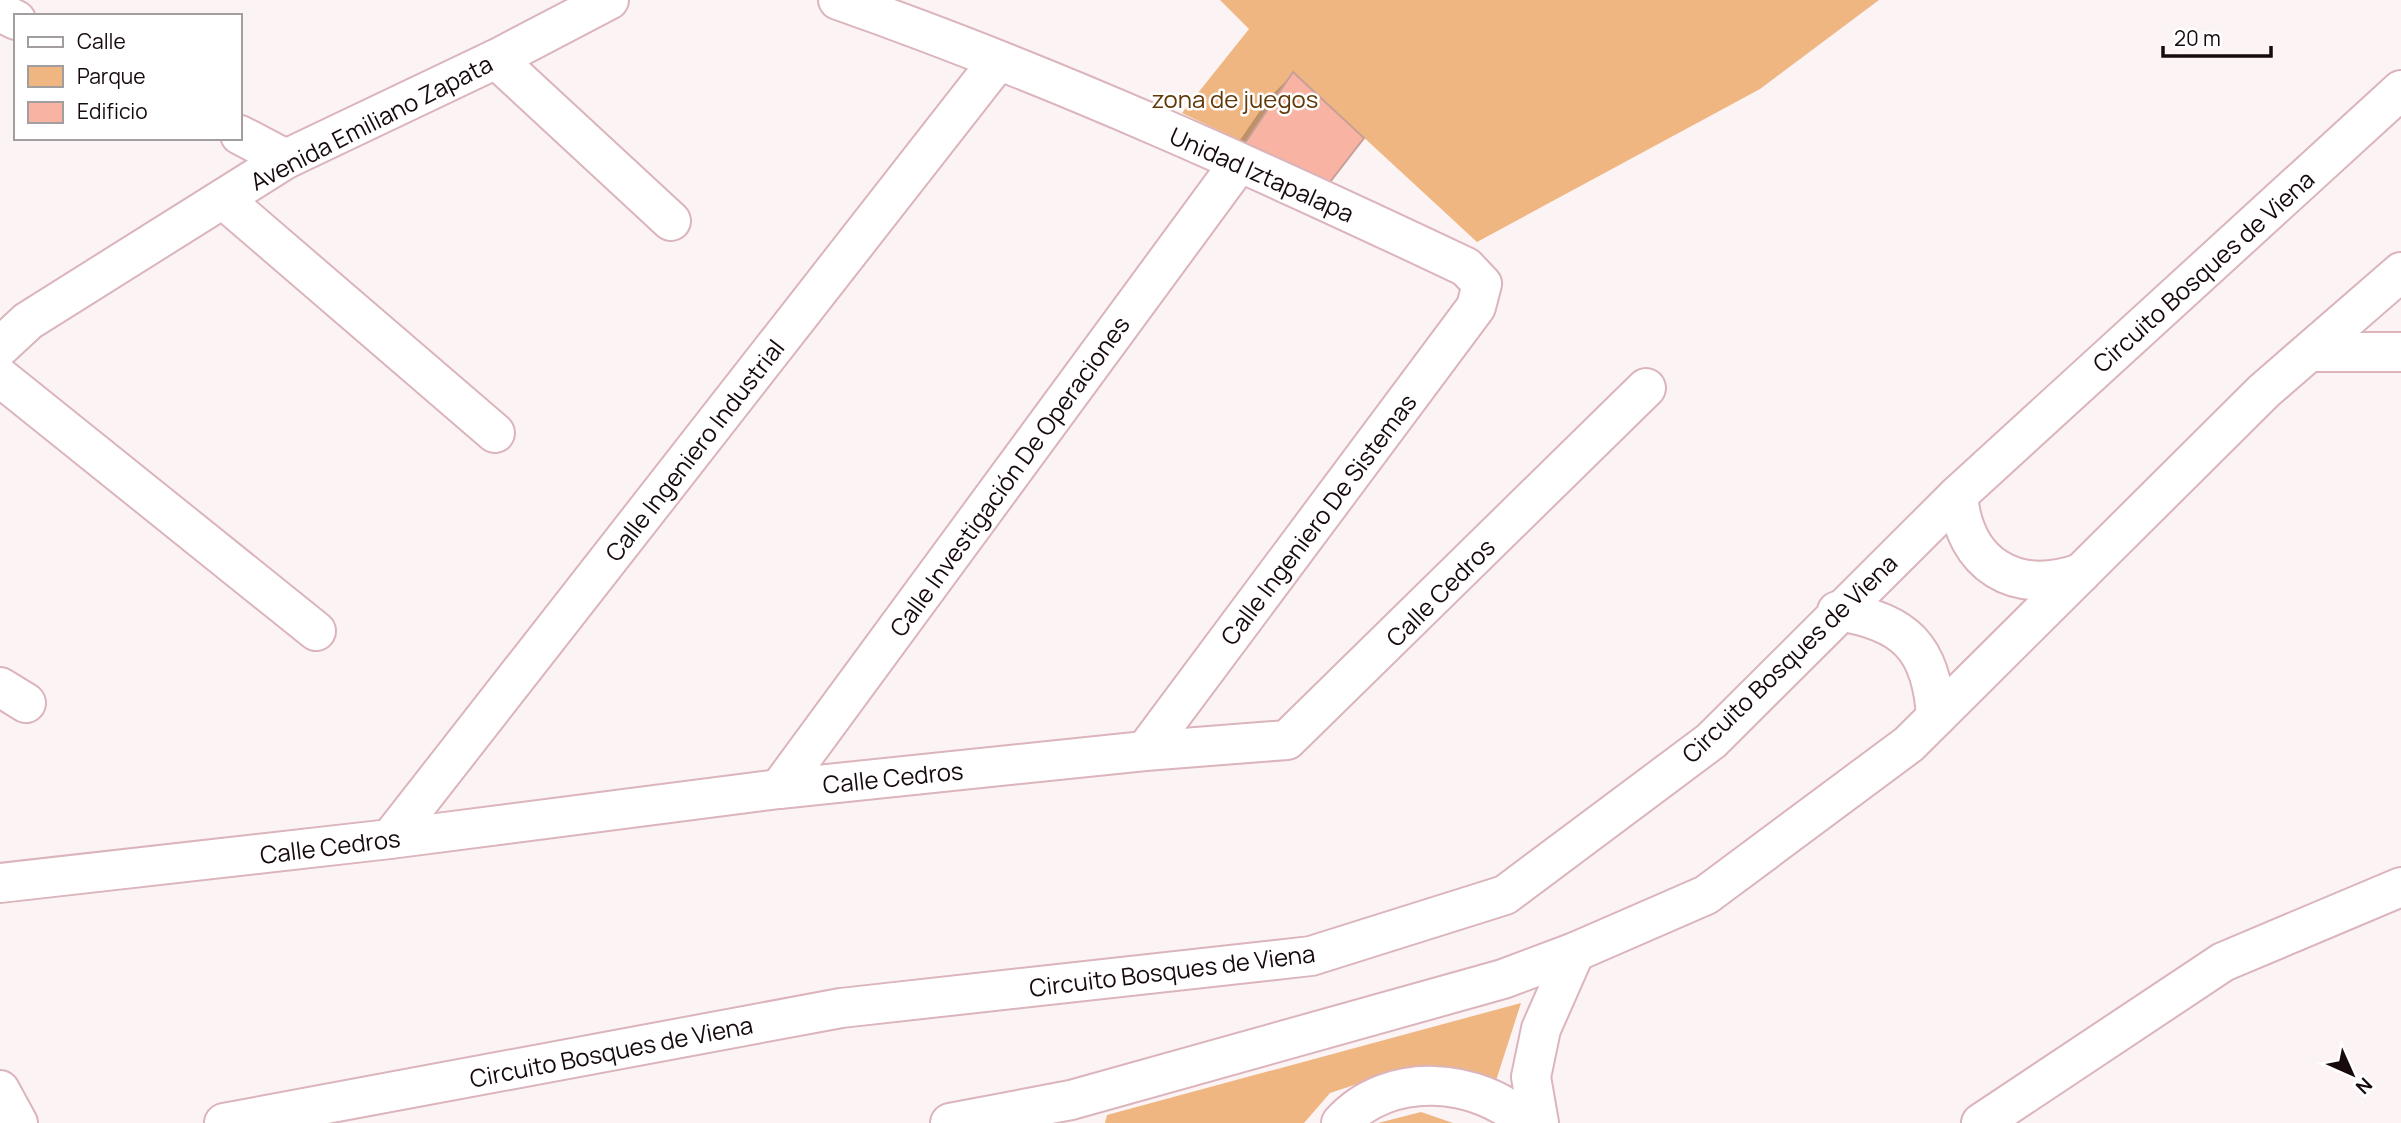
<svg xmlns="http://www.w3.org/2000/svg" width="2401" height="1123" font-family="Manrope,sans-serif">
<rect width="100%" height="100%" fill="#fbf3f4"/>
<!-- green -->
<g fill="#efb682">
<polygon points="1220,0 1879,0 1760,89 1477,242 1293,72 1245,143 1182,113 1249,29"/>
<polygon points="1521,1003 1492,1093 1460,1076 1402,1069 1330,1093 1304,1123 1105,1123 1107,1115"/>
<polygon points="1421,1112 1453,1123 1378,1123"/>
</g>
<!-- shadow -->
<polygon fill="#0003" points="1293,74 1329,181 1303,206 1221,168 1268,99"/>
<!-- building -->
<polygon fill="#f9b3a3" stroke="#c6a097" stroke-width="2" points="1293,72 1364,138 1330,182 1245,143"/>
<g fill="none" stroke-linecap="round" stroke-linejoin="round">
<defs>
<g id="minor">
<path d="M838 0C1052 75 1261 170 1466 267L1482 284 1476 307 1145 751"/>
<polyline points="0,12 16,20"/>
<polyline points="496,59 671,221"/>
<polyline points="240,135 286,159"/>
<polyline points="223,199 495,433"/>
<polyline points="0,347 28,321 286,159 496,59 609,0"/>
<polyline points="2312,352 2401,352"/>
<polyline points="0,377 316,631"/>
<polyline points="0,687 26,703"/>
<polyline points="779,789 1239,163"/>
<polyline points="390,839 998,61"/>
<polyline points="0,883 390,839 779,789 1145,751 1287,740 1646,388"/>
<polyline points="0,1090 18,1123"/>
<path d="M1341 1123C1389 1070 1478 1077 1527 1123"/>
<polyline points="1539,1123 1531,1077 1541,1029 1575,952"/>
<polyline points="1981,1123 2223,962 2401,887"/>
</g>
<g id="major">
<path d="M1958 495C1964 565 2015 596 2081 573"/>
<path d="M1837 611C1905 621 1932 648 1936 717"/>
<polyline points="224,1123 841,1008 1311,956 1505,895 1711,741 1958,495 2401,90"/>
<polyline points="950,1123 1071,1100 1503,979 1575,952 1706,895 1909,744 2264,391 2401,272"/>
</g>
</defs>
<!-- minor casing -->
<use href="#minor" stroke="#dbb4bc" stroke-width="42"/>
<!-- major casing -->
<use href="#major" stroke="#dbb4bc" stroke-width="42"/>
<!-- minor -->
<use href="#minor" stroke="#fff" stroke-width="38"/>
<!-- major -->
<use href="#major" stroke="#fff" stroke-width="38"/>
</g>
<g text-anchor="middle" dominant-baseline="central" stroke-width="5" stroke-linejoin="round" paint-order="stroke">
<!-- park labels -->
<g font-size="24" fill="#613807" stroke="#fff">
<text x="1235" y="98">zona de juegos</text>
</g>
<!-- street labels -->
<g font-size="24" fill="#170a0d" stroke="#fff">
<text transform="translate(371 122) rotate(-27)">Avenida Emiliano Zapata</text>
<text transform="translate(1262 174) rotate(24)">Unidad Iztapalapa</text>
<text transform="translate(2203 271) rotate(-42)">Circuito Bosques de Viena</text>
<text transform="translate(694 450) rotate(-52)">Calle Ingeniero Industrial</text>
<text transform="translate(1009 476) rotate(-54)">Calle Investigación De Operaciones</text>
<text transform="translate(1318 519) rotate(-53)">Calle Ingeniero De Sistemas</text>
<text transform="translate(1440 592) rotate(-45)">Calle Cedros</text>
<text transform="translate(1789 658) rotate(-44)">Circuito Bosques de Viena</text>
<text transform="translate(893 777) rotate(-6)">Calle Cedros</text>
<text transform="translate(330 846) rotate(-7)">Calle Cedros</text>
<text transform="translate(1172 970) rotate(-7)">Circuito Bosques de Viena</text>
<text transform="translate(611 1051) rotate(-11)">Circuito Bosques de Viena</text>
</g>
</g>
<!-- legend -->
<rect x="14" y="14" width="228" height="126" fill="#ffffff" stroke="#a29d9e" stroke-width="2"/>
<rect x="28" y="37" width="35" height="10" fill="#ffffff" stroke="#a29d9e" stroke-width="2"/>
<text x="77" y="49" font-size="21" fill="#170a0d">Calle</text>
<rect x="28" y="66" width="35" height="21" fill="#efb682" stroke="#a29d9e" stroke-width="2"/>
<text x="77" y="84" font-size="21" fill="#170a0d">Parque</text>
<rect x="28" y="102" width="35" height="21" fill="#f9b3a3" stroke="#a29d9e" stroke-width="2"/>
<text x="77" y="119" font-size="21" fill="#170a0d">Edificio</text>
<!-- north arrow -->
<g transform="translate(2352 1074) rotate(135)" stroke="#ffffff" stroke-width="5" paint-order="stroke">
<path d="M0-5L12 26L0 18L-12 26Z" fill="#170a0d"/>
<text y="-10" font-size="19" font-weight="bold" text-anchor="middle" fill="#170a0d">N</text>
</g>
<!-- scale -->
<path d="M2163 46v10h108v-10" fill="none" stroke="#170a0d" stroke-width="3.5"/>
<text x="2174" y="46" font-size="21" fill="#170a0d" stroke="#ffffff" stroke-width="5" paint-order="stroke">20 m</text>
</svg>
